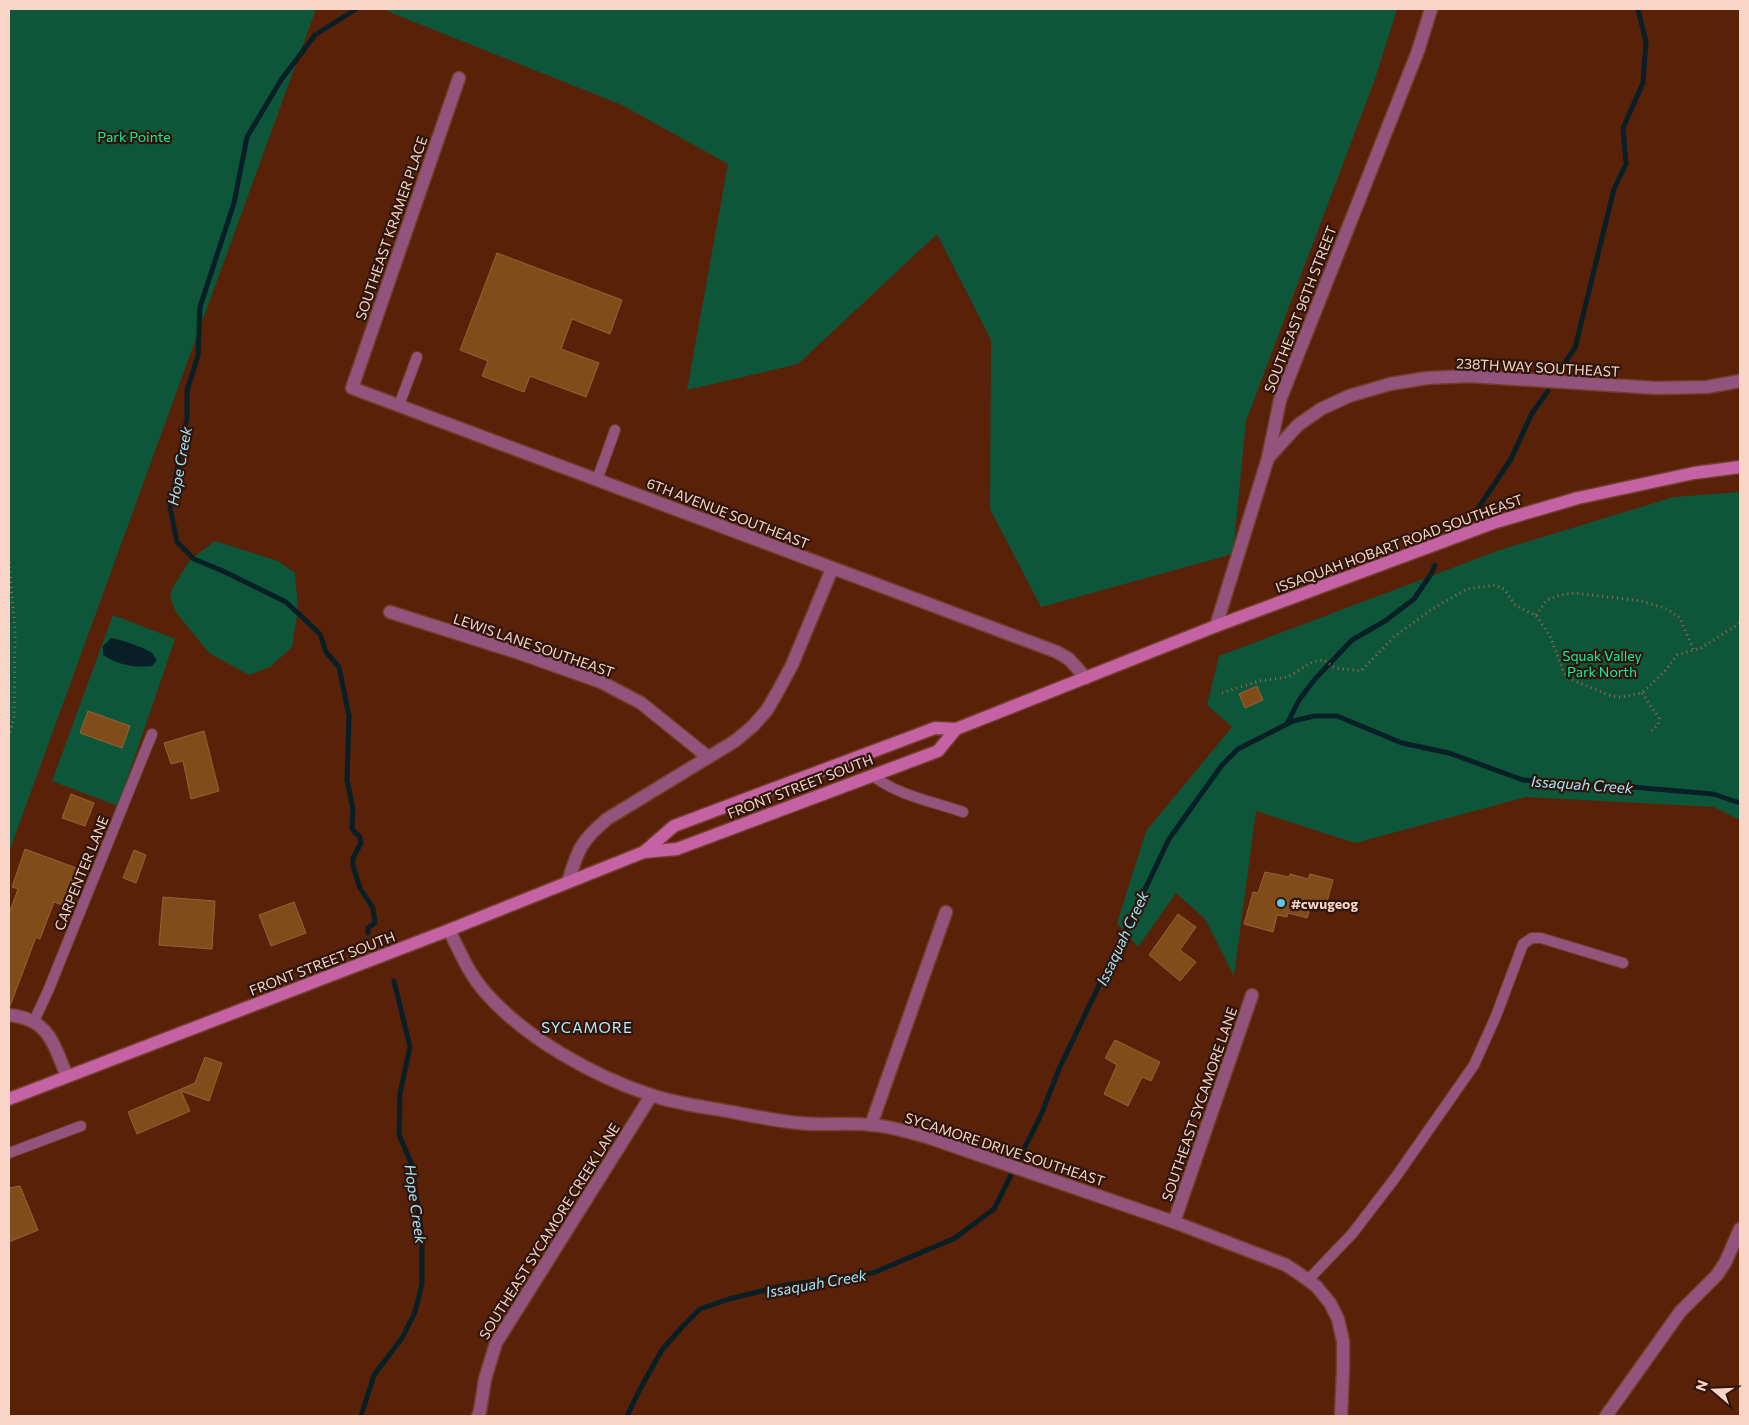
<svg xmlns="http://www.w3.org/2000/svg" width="1749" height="1425" font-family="Commissioner,sans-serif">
<rect width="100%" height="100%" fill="#5a2109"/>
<!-- green -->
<g fill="#0e563a">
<polygon points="9,9 316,9 9,852"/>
<polygon points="382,9 1397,9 1375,79 1246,421 1233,554 1041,607 990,509 991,340 937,234 798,364 687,390 728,164 622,105"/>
<polygon points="1740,492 1740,820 1714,807 1526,797 1355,843 1256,811 1234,976 1205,919 1176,893 1138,947 1117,923 1146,831 1232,727 1207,705 1219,656 1500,550 1674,497"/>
<polygon points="215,541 278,561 295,573 298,609 292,647 270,667 249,675 209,653 175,611 170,595 173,587 190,560"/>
<polygon points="113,615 175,639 118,806 52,781"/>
</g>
<!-- water -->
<path fill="#091f26" d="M111 638C119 639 146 648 152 653 153 654 156 659 157 660L152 666C134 668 118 665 103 655V646Z"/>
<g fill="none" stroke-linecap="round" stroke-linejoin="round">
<!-- stream -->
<g stroke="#091f26" stroke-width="5">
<polyline points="356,9 315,35 281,80 247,137 234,203 200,307 198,356 187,390 187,418 170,507 177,542 194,559 223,571 286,602 320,634 326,652 339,667 349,716 347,780 353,809 352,828 355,833 359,835 361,843 353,858 353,866 360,888 373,908 375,923 368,928 368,933"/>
<polyline points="1562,367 1575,348 1614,189 1626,164 1623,128 1643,83 1646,42 1638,9"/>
<polyline points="1473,516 1511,459 1532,413 1548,391"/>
<polyline points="1287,724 1299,700 1315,679 1352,640 1385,621 1414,599 1431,574 1435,565"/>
<polyline points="361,1416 374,1375 402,1338 415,1312 422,1284 422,1235 412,1165 399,1135 400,1093 410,1047 394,981"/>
<polyline points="627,1416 639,1391 662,1350 682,1327 700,1309 729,1299 786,1285 873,1273 955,1238 994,1209 1041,1115 1059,1069 1169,839 1222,765 1238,749 1293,721 1314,716 1337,716 1402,743 1449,753 1523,780 1573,785 1620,786 1713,794 1740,803"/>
</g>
</g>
<!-- building -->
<g fill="#804d1a" stroke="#956335">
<polygon points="497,253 622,300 610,334 572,319 561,349 599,363 586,397 530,376 524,392 482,376 488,361 460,350"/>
<polygon points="1257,686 1263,700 1245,708 1239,694"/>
<polygon points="88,711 130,726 122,748 80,733"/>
<polygon points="204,731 219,791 191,799 183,761 171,764 164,743"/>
<polygon points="71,794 94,803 85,826 62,818"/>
<polygon points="25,849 79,869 65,906 54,902 40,939 36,937 10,1006 9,1006 9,914 18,889 12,887"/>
<polygon points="134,850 146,855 136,883 123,878"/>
<polygon points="1265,872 1289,877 1290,874 1308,879 1310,874 1333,880 1326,905 1313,901 1307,918 1288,913 1287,917 1277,915 1273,932 1244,924 1253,892 1258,893"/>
<polygon points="163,897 215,901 212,949 159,945"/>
<polygon points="294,902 306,933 271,946 259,915"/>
<polygon points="1178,914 1196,927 1180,950 1196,962 1180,981 1149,955"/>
<polygon points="1115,1040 1160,1062 1151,1081 1142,1077 1128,1106 1104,1094 1117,1065 1105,1058"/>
<polygon points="205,1057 222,1063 209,1101 181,1091 190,1111 137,1134 128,1112 195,1083"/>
<polygon points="20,1186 38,1230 9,1242 9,1188"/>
</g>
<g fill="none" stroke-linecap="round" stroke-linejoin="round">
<defs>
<g id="service">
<polyline points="399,405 417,357"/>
<polyline points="597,480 615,430"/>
<path d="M872 775C896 795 934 802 963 812"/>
<polyline points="34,1021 48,991 152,734"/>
<polyline points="9,1153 81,1126"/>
<polyline points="1308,1280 1352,1234 1395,1178 1474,1065 1496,1016 1523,944 1532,938 1541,938 1623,963"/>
</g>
<g id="minor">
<polyline points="459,78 352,388 1057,652 1069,659 1086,678"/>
<polyline points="1268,458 1298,425 1321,409 1349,396 1390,384 1427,378 1469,376 1656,388 1707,387 1740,381"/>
<polyline points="390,612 519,653 601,682 641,703 708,757"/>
<polyline points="1216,626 1268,458 1280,400 1418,51 1431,9"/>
<path d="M568 882C578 849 581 841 607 819L735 741 753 726 767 710 778 691 792 665 832 569"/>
<path d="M449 930C460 952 469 974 485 992 525 1038 593 1076 651 1095 677 1104 705 1107 732 1112 754 1116 777 1121 799 1123 823 1126 847 1122 871 1125 890 1126 908 1132 927 1137L1174 1222 1286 1265 1301 1275 1316 1286 1330 1303 1338 1319 1343 1341V1370L1341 1416"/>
<polyline points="871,1125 946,912"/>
<polyline points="1174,1222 1252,995"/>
<polyline points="478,1416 480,1411 485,1379 496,1343 651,1096"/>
<polyline points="1606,1416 1680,1312 1717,1275 1725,1263 1740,1229"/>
</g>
<path id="tertiary" d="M9 1015C49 1019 53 1043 67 1076"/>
<g id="secondary">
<polyline points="644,852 674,826 935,728 956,729 1216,626 1496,522 1578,498 1694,473 1740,467"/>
<polyline points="9,1099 449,930 644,852 677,849 938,751 956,729"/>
</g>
</defs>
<!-- service casing -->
<use href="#service" stroke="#733e28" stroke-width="12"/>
<!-- minor casing -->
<use href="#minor" stroke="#733e28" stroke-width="15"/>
<!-- tertiary casing -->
<use href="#tertiary" stroke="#733e28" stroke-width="15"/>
<!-- secondary casing -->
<use href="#secondary" stroke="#733e28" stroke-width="15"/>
<!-- path -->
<g stroke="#9a6956" stroke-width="3" stroke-dasharray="1 4" stroke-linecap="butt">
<polyline points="9,562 15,629 14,717 9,736"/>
<polyline points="1536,615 1547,600 1560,595 1575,593 1641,601 1667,609 1680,618 1693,649"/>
<polyline points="1222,693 1259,681 1288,677 1312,662 1324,660 1335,668 1361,671 1394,637 1432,609 1467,589 1495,585 1504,589 1515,605 1522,609 1536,615 1550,636 1564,673 1568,678 1611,696 1621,697 1642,693 1664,672 1677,655 1701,648 1740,623"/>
<polyline points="1642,693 1659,718 1658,725 1650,732"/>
</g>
<!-- service -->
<use href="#service" stroke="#92547c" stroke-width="10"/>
<!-- minor -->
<use href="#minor" stroke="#92547c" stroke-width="12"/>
<!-- tertiary -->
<use href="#tertiary" stroke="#92547c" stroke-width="12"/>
<!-- secondary -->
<use href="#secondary" stroke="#c462a4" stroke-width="12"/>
</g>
<!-- markers -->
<circle fill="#5dc7e8" stroke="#2e150b" stroke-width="2" cx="1281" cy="903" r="5"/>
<g text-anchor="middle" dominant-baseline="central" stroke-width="4.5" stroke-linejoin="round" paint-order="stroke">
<!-- park labels -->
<g font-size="14" fill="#08f0a3" stroke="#2e150b">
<text x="134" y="136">Park Pointe</text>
<text x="1602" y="655">Squak Valley<tspan x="1602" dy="16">Park North</tspan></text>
</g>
<!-- street labels -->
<g font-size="14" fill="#f9d5c8" stroke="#2e150b">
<text transform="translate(391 228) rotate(-71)">SOUTHEAST KRAMER PLACE</text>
<text transform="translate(1300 309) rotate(-69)">SOUTHEAST 96TH STREET</text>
<text transform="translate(1538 367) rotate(3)">238TH WAY SOUTHEAST</text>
<text transform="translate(728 513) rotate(21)">6TH AVENUE SOUTHEAST</text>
<text transform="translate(1399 543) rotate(-20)">ISSAQUAH HOBART ROAD SOUTHEAST</text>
<text transform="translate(534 645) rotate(19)">LEWIS LANE SOUTHEAST</text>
<text transform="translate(800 786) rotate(-21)">FRONT STREET SOUTH</text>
<text transform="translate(81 873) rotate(-68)">CARPENTER LANE</text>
<text transform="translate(322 963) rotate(-21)">FRONT STREET SOUTH</text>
<text transform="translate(1199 1104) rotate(-71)">SOUTHEAST SYCAMORE LANE</text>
<text transform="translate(1005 1149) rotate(18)">SYCAMORE DRIVE SOUTHEAST</text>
<text transform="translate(549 1231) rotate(-58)">SOUTHEAST SYCAMORE CREEK LANE</text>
</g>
<!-- poi labels -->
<g font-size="14" font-weight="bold" fill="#f9d5c8" stroke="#2e150b" text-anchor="start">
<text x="1291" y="903">#cwugeog</text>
</g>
<!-- water labels -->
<g font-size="15" font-style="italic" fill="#a2e6fd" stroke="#2e150b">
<text transform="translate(179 466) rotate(-80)">Hope Creek</text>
<text transform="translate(1582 784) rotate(4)">Issaquah Creek</text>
<text transform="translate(1122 938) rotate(-65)">Issaquah Creek</text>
<text transform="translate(416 1204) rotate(82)">Hope Creek</text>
<text transform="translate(816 1283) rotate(-10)">Issaquah Creek</text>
</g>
<!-- neighbourhood labels -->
<g font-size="15" letter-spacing="1" fill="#b7ecff" stroke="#2e150b">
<text x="587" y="1027">SYCAMORE</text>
</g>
</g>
<!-- border -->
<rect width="1749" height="1425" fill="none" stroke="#f9d5c8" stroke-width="20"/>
<!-- north arrow -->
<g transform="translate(1714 1390) rotate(289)" stroke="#2e150b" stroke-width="4" paint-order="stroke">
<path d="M0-4L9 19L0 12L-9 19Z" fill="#f9d5c8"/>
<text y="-8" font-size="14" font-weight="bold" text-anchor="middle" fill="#f9d5c8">N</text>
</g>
</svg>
